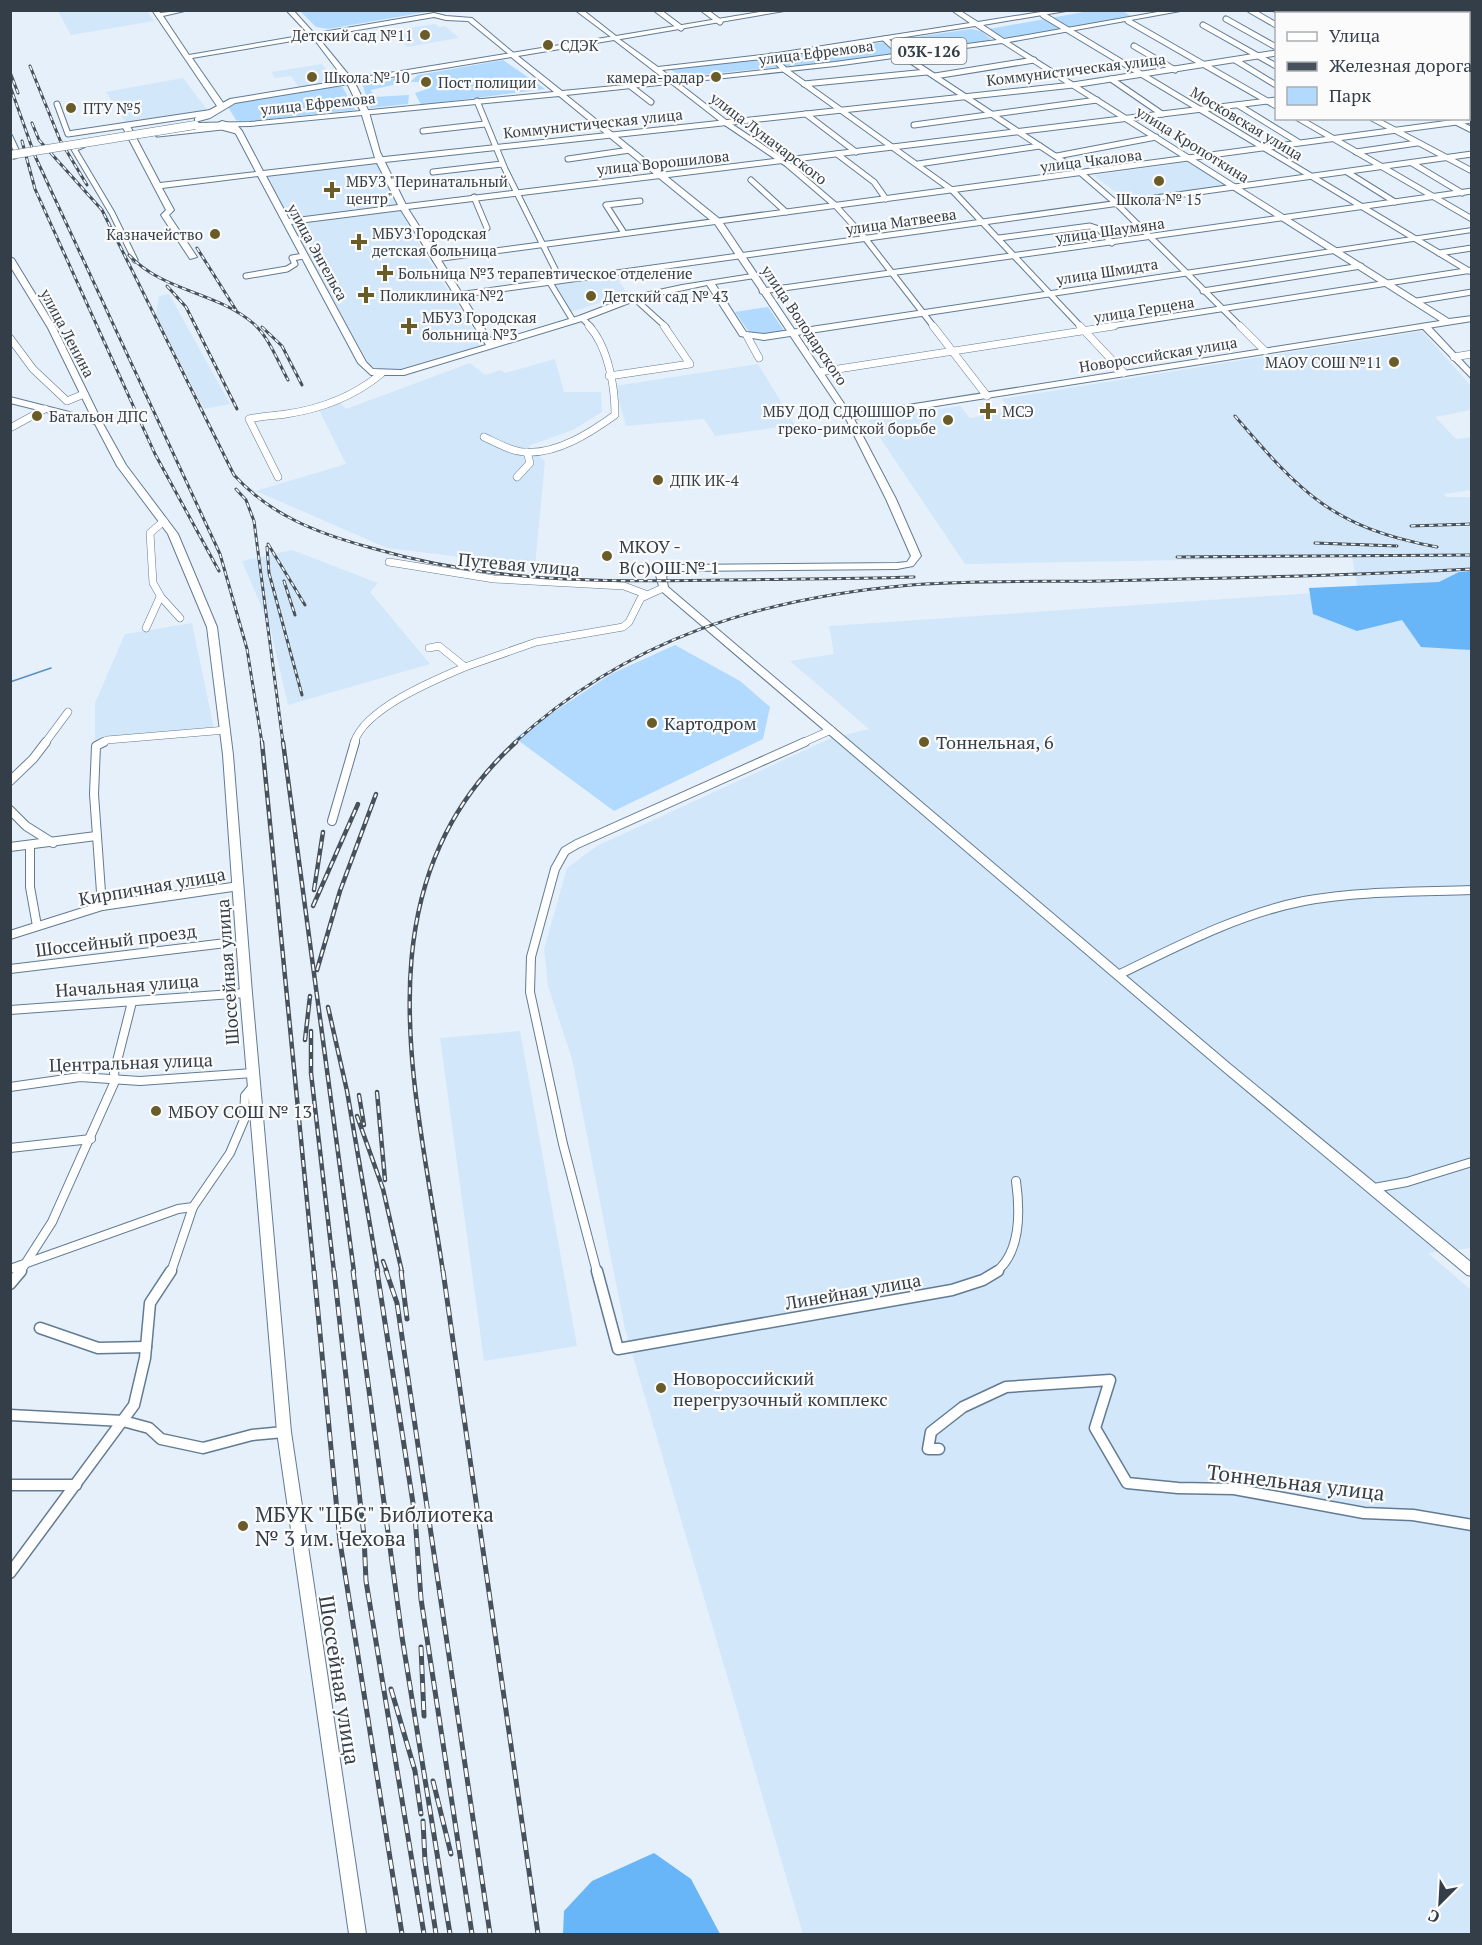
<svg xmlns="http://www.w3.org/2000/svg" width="1482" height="1945" font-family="'PT Serif',serif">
<rect width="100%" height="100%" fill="#e5f0fa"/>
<!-- built -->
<g fill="#d3e7fa">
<polygon points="58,11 147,11 154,21 71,35"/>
<polygon points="435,24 439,27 445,26 459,38 407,47 391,31"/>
<polygon points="322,64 336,82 300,89 291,76 275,78 271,72"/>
<polygon points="183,78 208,111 126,123 106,92"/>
<polygon points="377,162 398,206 288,220 265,175"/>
<polygon points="1188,162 1225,186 1126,200 1094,175"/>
<polygon points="399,209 428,260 483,345 385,373 374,373 291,224"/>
<polygon points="615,276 628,294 571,312 555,284"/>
<polygon points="169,294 230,404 204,409 156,315 159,296"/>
<polygon points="1422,331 1472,387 1471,410 1435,417 1456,439 1472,437 1471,490 1444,494 1446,497 1472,497 1471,1248 1428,1253 1471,1290 1471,1934 803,1934 625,1329 572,1059 548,986 544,949 567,868 597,846 829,739 869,729 790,661 834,654 829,626 1358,590 1352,557 965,564 868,420 960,406 970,418 1010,411 1002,399"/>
<polygon points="555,359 564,392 601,392 602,412 573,430 528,446 545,461 535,566 387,548 256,491 346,464 318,408 338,401 346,409 470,363 485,375 500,370 505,373"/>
<polygon points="758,364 795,425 715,436 704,419 626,426 615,386"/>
<polygon points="292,550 378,583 370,592 430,664 288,705 270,627 242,561"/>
<polygon points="192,623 214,729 95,740 95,703 125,634"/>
<polygon points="520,1031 577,1346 484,1361 440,1038"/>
</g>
<!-- green -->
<g fill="#b1dafe">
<polygon points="300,11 431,10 432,11 328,29 316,27"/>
<polygon points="1089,11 1123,11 1134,18 1014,40 1002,37 989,29"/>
<polygon points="971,29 981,31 991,39 986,42 901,53 889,41"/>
<polygon points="885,42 897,54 786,68 773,57"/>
<polygon points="768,57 779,67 681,77 670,69"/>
<polygon points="503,60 545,89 421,105 415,93 427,89 422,82 410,82 418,75"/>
<polygon points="403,77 406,79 401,83 371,90 374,97 409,95 408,104 370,108 362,83"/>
<polygon points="342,86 355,110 243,122 236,120 228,107 234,102"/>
<polygon points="768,307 785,332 765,335 749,332 735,312"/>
<polygon points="675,645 740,681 770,707 763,739 614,811 515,738 611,674"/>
</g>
<!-- forest -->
<g fill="#68b6f7">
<polygon points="1471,571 1471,650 1421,647 1402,620 1357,631 1313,614 1309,588 1439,582 1459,572"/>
<polygon points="654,1853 691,1879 720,1934 563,1934 564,1911 592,1881"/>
</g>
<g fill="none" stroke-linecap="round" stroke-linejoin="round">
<!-- stream -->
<polyline stroke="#5791c1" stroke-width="1.5" points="10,682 51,668"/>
<defs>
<g id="street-far3">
<polyline points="657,10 681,28"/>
<polyline points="704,10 720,22"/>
<polyline points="1250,10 1276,25"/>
<polyline points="1276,10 1281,14"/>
<polyline points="1407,10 1413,14"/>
<polyline points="1456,10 1462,14"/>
<polyline points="1043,15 1469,271"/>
<polyline points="1226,19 1276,47"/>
<polyline points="1128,21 1276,106"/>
<polyline points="1468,21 1472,23"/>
<polyline points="1203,25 1276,66"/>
<polyline points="885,39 902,55 1081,173 1117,204 1241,327"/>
<polyline points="1468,42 1472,43"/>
<polyline points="1134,46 1175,70"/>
<polyline points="771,56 785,70 952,190 1081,327"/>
<polyline points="1235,60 1276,85"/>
<polyline points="935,76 1034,60"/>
<polyline points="1111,79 1162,114"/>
<polyline points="672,81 726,123 787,164 835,205 865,238 934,327"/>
<polyline points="804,84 927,72"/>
<polyline points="629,85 651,102"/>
<polyline points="1468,97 1472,96"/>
<polyline points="477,101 505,169 560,279"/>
<polyline points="57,104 68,134 214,112"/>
<polyline points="1238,105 1298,142"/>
<polyline points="806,114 856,152"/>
<polyline points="1298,118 1472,219"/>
<polyline points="1372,118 1472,171"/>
<polyline points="1456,122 1472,130"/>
<polyline points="914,125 1097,100"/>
<polyline points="423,131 485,124"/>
<polyline points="158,134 222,127 237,131"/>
<polyline points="10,137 18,154 14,156"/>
<polyline points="83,145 74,149 112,213 135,260"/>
<polyline points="1356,152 1417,143"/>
<polyline points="837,154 874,182 886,199"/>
<polyline points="1057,156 1156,137"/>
<polyline points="568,159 630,150"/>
<polyline points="380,160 1073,85 1276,53"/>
<polyline points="1412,163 1462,193"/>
<polyline points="918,164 1040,146"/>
<polyline points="433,172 502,164"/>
<polyline points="1347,172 1395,202"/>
<polyline points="751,180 786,212"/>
<polyline points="474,197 487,228"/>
<polyline points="403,207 1276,100"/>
<polyline points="624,233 606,205 640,201"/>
<polyline points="999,238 1090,226 1099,229 1112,243"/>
<polyline points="1439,253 1472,248"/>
<polyline points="435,259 1472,120"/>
<polyline points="246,276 287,269 295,264 292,258 304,256"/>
<polyline points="549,281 572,319"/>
<polyline points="762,291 1472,191"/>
<polyline points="1203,291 1361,266"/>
<polyline points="458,295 1472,154"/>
<polyline points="634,298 666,327"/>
<polyline points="1417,301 1472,292"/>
<polyline points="582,318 591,327"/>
<polyline points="1104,327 1472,270"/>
</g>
<g id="street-far2">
<polyline points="933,326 987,396"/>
<polyline points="1080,326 1124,373"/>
<polyline points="1240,326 1265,351"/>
<polyline points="747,336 759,358"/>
<polyline points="10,338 33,369 67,401 84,394"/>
<polyline points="1454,357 1472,354"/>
<polyline points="819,372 1114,326"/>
<polyline points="609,376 690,364 664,326"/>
<polyline points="10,428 45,409"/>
<path d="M484 437C497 443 510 451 524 452 556 455 590 433 615 415 615 386 608 347 589 326"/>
<path d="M278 477 249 419C261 416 274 416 286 414 321 409 354 396 381 374"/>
<polyline points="517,477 530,463 527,452"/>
<polyline points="164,521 150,533 153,583 161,597 180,618"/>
<polyline points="389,562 494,579 624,586 645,594"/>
<polyline points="146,628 160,597"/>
<polyline points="429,648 439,646 465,667 536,642 623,627 629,622 641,598 663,588"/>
<polyline points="45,743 68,712"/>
<polyline points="101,743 107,740 226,730"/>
<path d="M354 743C364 709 434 680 465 667"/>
<polyline points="802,743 831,730"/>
</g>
<g id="street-far1">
<polyline points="10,781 33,759 46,742"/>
<polyline points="10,810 26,826 53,843"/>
<polyline points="332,821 355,742"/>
<polyline points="30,846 30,887 37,926"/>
<polyline points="10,847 96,836"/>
<polyline points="102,906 94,794 96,746 104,742"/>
<polyline points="10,935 102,906 239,886"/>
<polyline points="10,969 226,943"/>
<path d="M1118 975C1178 946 1238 914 1304 901 1359 891 1416 892 1472 890"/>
<polyline points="10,1010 246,993"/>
<polyline points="10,1087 80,1077 140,1081 253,1073"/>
<polyline points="10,1148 91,1139"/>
<polyline points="1374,1188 1407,1182 1472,1162"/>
<polyline points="10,1269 178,1209 193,1207"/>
<polyline points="20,1272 52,1222 115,1081 114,1073 132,1002"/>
<polyline points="171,1272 193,1207 230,1153 244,1120 245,1096 254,1085"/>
<polyline points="597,1272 563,1144 530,992 531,957 555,869 565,851 577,844 805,742"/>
<path d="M996 1272C1021 1252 1020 1210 1016 1181"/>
</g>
<g id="street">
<polyline points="597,1271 618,1349 952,1290 983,1280 998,1271"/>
<polyline points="10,1284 21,1271"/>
<polyline points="40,1328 98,1348 146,1347"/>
<polyline points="10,1415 123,1421 149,1428 161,1439 203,1448 252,1435 284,1432"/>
<polyline points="939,1449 928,1449 931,1432 963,1407 1006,1387 1110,1380 1095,1428 1127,1483 1178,1488 1234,1489 1364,1513 1413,1515 1472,1525"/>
<polyline points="10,1485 76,1485"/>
<polyline points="10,1573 134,1405 145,1358 150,1303 171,1271"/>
</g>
<g id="secondary">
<polygon points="152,10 159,10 160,13 189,10 163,16 189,55 434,13 446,16 472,18 516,55 511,56 468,21 446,20 434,17 192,58 226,107 222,109 219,109"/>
<polygon points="575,10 583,10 616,36 772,10 790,10 615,40"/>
<path d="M348 81 355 83 369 112 380 152 407 207 493 342 579 316 631 296 682 285 752 274 756 276 755 278 715 284 746 332 764 334 1472 228V232L764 340 740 336 707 285 637 300 585 320 404 375H371L358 363 258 176 162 188 174 210 169 215 197 257 190 259 161 215 166 210 122 126 126 124 130 126 160 183 256 172 236 134 231 129 218 123 222 121 237 125 242 131 263 171 375 158 361 112 347 83ZM377 163 398 205 289 219 266 176ZM401 210 486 345 401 370 373 369 366 362 291 224Z"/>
<polygon points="10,257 14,259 56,328 102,422 101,424 98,425 94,422 48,328 10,266"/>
<polygon points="1422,324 1428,324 1472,371 1472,379 1422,328"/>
</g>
<g id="primary">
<path d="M286 10H293L321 41 352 79 615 36 658 67 771 54 970 23 951 10H959L978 22 1053 10H1072L983 25 1004 39 1169 10H1186L1009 42 1449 319 1472 316V321L854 419 896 499 921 556 913 566 897 569 679 571 666 576 668 587 1230 1064 1472 1263V1276L1467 1275 1222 1070 660 590 656 575 658 573 678 565 897 563 907 562 911 556 886 499 845 417 715 224 559 96 250 126 192 127 191 125 195 123 250 122 554 92 511 57 235 103 210 118 195 122V118L230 99 345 80 317 43ZM975 26 997 40 835 62 675 80 662 70 771 58ZM614 40 667 81 562 91 518 56ZM1002 43 1440 321 851 414 721 220 566 95 835 66Z"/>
<polygon points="1322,10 1330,10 1334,14 1326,14"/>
<polygon points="1468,83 1472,84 1472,88 1468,87"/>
<polygon points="10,397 101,420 126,465 178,534 217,627 233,755 252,993 291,1432 366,1934 349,1934 277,1432 240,993 223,755 207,627 168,534 117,466 95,424 10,403"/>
</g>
</defs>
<!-- street-far3 casing -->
<use href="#street-far3" stroke="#627b92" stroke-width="7"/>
<!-- street-far2 casing -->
<use href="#street-far2" stroke="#627b92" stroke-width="8"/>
<!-- street-far1 casing -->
<use href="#street-far1" stroke="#627b92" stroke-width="10"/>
<!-- street casing -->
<use href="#street" stroke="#627b92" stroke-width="13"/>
<!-- secondary casing -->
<use href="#secondary" stroke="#627b92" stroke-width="2"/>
<!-- primary casing -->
<use href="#primary" stroke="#627b92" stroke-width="2"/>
<!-- street-far3 -->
<use href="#street-far3" stroke="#fff" stroke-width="5"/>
<!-- street-far2 -->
<use href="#street-far2" stroke="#fff" stroke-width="7"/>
<!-- street-far1 -->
<use href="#street-far1" stroke="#fff" stroke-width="8"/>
<!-- street -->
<use href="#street" stroke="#fff" stroke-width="10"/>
<!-- secondary -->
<use href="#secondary" fill="#fff" fill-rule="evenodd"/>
<!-- primary -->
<use href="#primary" fill="#fff" fill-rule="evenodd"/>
<defs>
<g id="rail-far2">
<polyline points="30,66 60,140 87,185"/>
<polyline points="10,72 18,93"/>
<polyline points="10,86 35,156 220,554 247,649 262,743"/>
<path d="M32 123 39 140 102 210 234 475C270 515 317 533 368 547 491 583 596 582 723 580 787 579 850 579 914 577"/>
<polyline points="22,141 35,189 155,454 219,571"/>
<polyline points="197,248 236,310"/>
<path d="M129 255C163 292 218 292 254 324 270 339 278 362 288 380"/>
<polyline points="167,286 186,307 237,409"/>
<polyline points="262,327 282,346 302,385"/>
<path d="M1235 416C1302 494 1332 527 1437 547"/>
<polyline points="236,489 246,500 254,521 283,743"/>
<polyline points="1411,526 1472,524"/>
<polyline points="1315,543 1397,546"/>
<polyline points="268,544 305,605"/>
<polyline points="267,547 269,573 302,695"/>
<polyline points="1177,557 1472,555"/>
<polyline points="284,581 295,615"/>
<path d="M514 743C627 639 760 598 911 585 974 580 1038 582 1101 581 1225 578 1348 576 1472 569"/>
</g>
<g id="rail-far1">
<polyline points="262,742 314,1272"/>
<polyline points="283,742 354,1272"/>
<polyline points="314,890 323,832"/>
<polyline points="313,906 358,804"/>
<polyline points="317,970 340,891 376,794"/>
<polyline points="328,1007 347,1091 378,1272"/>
<polyline points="311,1031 311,1073 334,1272"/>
<polyline points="305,1040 310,996"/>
<polyline points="377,1092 385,1180"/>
<polyline points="359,1095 364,1125"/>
<polyline points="357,1116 383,1189 402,1272"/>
<polyline points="383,1261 387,1272"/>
<path d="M443 1272C416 1087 357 888 516 742"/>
</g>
<g id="rail">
<polyline points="314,1271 340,1542 402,1934"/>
<polyline points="334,1271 364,1536 366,1581 424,1934"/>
<polyline points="353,1271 402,1637 450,1934"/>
<polyline points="377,1271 415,1516 421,1599 472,1934"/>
<polyline points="386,1271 397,1303 490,1934"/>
<polyline points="401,1271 407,1319"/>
<polyline points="443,1271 538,1934"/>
<polyline points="421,1647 424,1716"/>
<polyline points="391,1689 415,1771 421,1814"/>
<polyline points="433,1781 451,1854"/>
<polyline points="423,1821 425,1861 436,1934"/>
</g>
</defs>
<!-- rail-far2 casing -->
<use href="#rail-far2" stroke="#46515b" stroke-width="3"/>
<!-- rail-far1 casing -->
<use href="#rail-far1" stroke="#46515b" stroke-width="4.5"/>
<!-- rail casing -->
<use href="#rail" stroke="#46515b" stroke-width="5"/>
<!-- rail-far2 -->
<use href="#rail-far2" stroke="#fbfbfb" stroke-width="1.5" stroke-dasharray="4.5" stroke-linecap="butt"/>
<!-- rail-far1 -->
<use href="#rail-far1" stroke="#fbfbfb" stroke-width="2" stroke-dasharray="7" stroke-linecap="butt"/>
<!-- rail -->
<use href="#rail" stroke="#fbfbfb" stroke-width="3" stroke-dasharray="9" stroke-linecap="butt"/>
<defs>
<polyline id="primary-bridge" points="10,155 195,125"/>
</defs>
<!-- primary-bridge casing -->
<use href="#primary-bridge" stroke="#627b92" stroke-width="9" stroke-linecap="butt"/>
<!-- primary-bridge -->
<use href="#primary-bridge" stroke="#fff" stroke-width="8"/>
</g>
<!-- markers -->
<g fill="#695c29" stroke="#fbfbfb" stroke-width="2">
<circle cx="425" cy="35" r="6"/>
<circle cx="548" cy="45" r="6"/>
<circle cx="312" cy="77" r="6"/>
<circle cx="716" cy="77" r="6"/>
<circle cx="426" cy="82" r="6"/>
<circle cx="71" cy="108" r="6"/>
<circle cx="1159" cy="181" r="6"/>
<path d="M329 181h6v6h6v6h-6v6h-6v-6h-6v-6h6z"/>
<circle cx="215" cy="234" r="6"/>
<path d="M356 233h6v6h6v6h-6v6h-6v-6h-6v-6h6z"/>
<path d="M382 264h6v6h6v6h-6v6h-6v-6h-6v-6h6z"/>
<path d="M363 286h6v6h6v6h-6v6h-6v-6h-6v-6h6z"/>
<circle cx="591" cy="296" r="6"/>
<path d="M406 317h6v6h6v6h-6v6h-6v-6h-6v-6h6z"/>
<circle cx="1394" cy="362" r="6"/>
<path d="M985 402h6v6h6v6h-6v6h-6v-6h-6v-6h6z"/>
<circle cx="37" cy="416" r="6"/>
<circle cx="948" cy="420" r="6"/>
<circle cx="658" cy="480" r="6"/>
<circle cx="607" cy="556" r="6"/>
<circle cx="652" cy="723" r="6"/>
<circle cx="924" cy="742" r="6"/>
<circle cx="156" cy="1111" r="6"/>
<circle cx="661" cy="1388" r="6"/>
<circle cx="243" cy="1526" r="6"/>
</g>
<g text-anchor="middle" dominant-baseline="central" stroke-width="4.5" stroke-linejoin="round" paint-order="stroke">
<!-- far-poi labels -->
<g font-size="15" fill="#333e48" stroke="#fbfbfb" text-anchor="start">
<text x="413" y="35" text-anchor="end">Детский сад №11</text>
<text x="560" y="45">СДЭК</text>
<text x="324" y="77">Школа № 10</text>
<text x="704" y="77" text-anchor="end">камера-радар</text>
<text x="438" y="82">Пост полиции</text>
<text x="83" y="108">ПТУ №5</text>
<text x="346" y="181">МБУЗ "Перинатальный<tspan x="346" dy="17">центр"</tspan></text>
<text x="1159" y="199" text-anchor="middle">Школа № 15</text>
<text x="372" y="233">МБУЗ Городская<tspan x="372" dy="17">детская больница</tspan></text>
<text x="203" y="234" text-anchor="end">Казначейство</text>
<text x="398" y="273">Больница №3 терапевтическое отделение</text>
<text x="380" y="295">Поликлиника №2</text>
<text x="603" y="296">Детский сад № 43</text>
<text x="422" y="317">МБУЗ Городская<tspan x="422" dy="17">больница №3</tspan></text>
<text x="1382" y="362" text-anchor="end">МАОУ СОШ №11</text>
<text x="936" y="411" text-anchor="end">МБУ ДОД СДЮШШОР по<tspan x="936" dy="17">греко-римской борьбе</tspan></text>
<text x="1002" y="411">МСЭ</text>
<text x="49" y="416">Батальон ДПС</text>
<text x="670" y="480">ДПК ИК-4</text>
</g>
<!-- far-street labels -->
<g font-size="15" fill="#333e48" stroke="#fbfbfb">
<text transform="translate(816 52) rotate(-7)">улица Ефремова</text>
<text transform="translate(1076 69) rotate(-7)">Коммунистическая улица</text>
<text transform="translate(318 103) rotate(-6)">улица Ефремова</text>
<text transform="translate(593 123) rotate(-6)">Коммунистическая улица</text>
<text transform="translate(1247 123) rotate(31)">Московская улица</text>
<text transform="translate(769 138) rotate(37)">улица Луначарского</text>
<text transform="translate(1193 144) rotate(32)">улица Кропоткина</text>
<text transform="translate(1091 160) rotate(-7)">улица Чкалова</text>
<text transform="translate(663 162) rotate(-6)">улица Ворошилова</text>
<text transform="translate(901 221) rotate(-8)">улица Матвеева</text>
<text transform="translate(1110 230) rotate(-8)">улица Шаумяна</text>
<text transform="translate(318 252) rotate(61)">улица Энгельса</text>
<text transform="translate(1107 271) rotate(-9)">улица Шмидта</text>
<text transform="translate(1144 309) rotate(-9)">улица Герцена</text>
<text transform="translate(805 325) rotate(56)">улица Володарского</text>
<text transform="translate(68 333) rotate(62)">улица Ленина</text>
<text transform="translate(1158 354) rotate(-9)">Новороссийская улица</text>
</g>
<!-- shield labels -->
<rect fill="#fbfbfb" stroke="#6f777e" stroke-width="1.5" x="891.5" y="38" width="75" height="26" rx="4.5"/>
<g font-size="16" font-weight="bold" fill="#333e48">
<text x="929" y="51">03К-126</text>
</g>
<!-- poi labels -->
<g font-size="18" fill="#333e48" stroke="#fbfbfb" text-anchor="start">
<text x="619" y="546">МКОУ -<tspan x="619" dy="21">В(с)ОШ № 1</tspan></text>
<text x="664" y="723">Картодром</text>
<text x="936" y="742">Тоннельная, 6</text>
<text x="168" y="1111">МБОУ СОШ № 13</text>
<text x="673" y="1378">Новороссийский<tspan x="673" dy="21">перегрузочный комплекс</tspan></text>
</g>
<!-- street labels -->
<g font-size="18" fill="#333e48" stroke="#fbfbfb">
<text transform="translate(519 564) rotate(5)">Путевая улица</text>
<text transform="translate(152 886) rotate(-10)">Кирпичная улица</text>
<text transform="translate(116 940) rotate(-7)">Шоссейный проезд</text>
<text transform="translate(227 972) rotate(-94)">Шоссейная улица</text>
<text transform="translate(127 985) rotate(-4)">Начальная улица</text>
<text transform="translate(131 1062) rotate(-2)">Центральная улица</text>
<text transform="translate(853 1291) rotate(-10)">Линейная улица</text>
</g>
<!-- near-street labels -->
<g font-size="21" fill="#333e48" stroke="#fbfbfb">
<text transform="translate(1296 1482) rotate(7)">Тоннельная улица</text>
<text transform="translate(340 1680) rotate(81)">Шоссейная улица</text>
</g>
<!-- near-poi labels -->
<g font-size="21" fill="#333e48" stroke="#fbfbfb" text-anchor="start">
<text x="255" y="1514">МБУК "ЦБС" Библиотека<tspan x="255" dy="24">№ 3 им. Чехова</tspan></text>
</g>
</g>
<!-- border -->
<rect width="1482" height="1945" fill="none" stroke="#333e48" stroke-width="24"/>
<!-- legend -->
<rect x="1275" y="12" width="195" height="108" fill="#fbfbfb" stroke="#abafb3" stroke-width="1.5"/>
<rect x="1287" y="32" width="30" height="9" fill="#ffffff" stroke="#abafb3" stroke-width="1.5"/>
<text x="1329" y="42" font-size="18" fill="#333e48">Улица</text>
<rect x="1287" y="62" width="30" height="9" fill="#46515b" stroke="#abafb3" stroke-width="1.5"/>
<text x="1329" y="72" font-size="18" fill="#333e48">Железная дорога</text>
<rect x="1287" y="87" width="30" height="18" fill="#b1dafe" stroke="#abafb3" stroke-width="1.5"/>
<text x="1329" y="102" font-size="18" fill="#333e48">Парк</text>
<!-- north arrow -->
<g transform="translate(1440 1903) rotate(204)" stroke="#fbfbfb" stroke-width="4.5" paint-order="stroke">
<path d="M0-4.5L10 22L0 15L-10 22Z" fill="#333e48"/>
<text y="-9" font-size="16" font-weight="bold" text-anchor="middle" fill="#333e48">С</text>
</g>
</svg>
